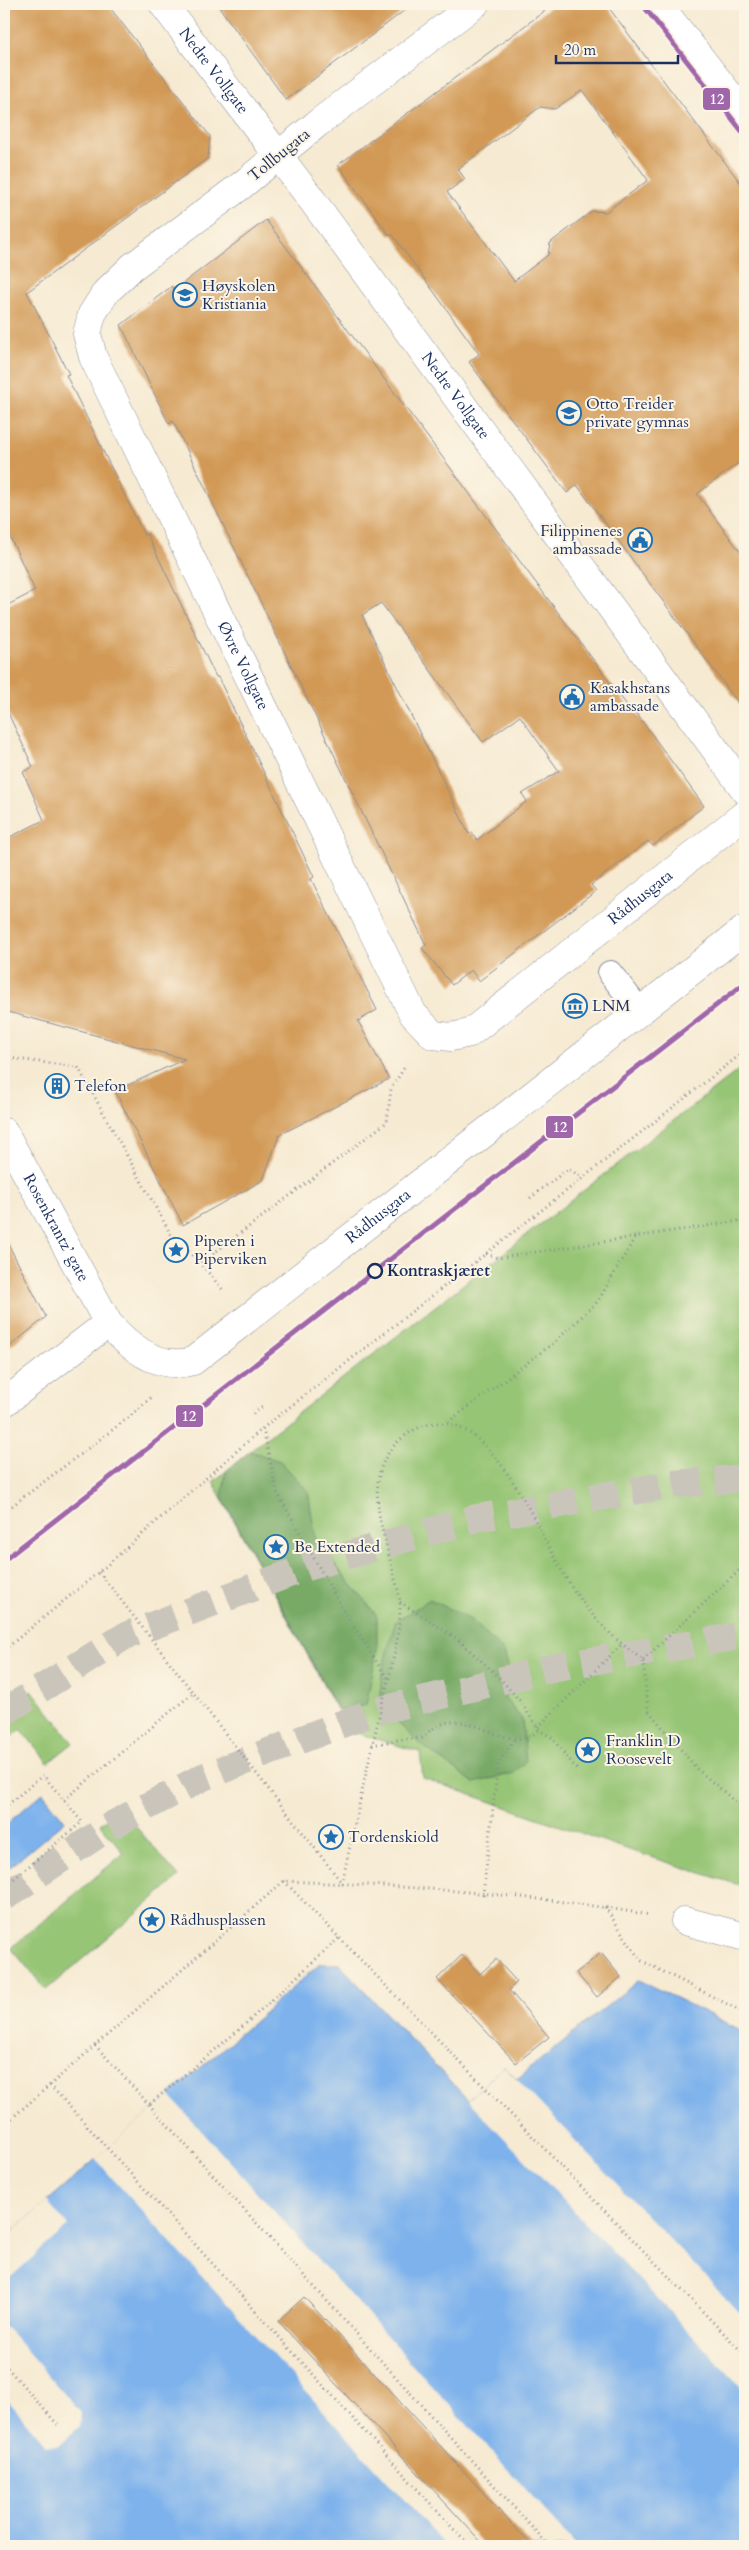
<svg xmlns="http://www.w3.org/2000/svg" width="749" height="2550" font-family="Cardo,serif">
<rect width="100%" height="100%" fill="#fcf5e5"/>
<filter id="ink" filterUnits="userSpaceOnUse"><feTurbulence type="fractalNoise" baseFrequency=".02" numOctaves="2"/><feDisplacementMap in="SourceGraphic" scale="10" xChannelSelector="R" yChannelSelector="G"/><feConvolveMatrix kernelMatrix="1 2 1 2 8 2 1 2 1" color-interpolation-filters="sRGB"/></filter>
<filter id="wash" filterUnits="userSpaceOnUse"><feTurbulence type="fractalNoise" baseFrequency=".0096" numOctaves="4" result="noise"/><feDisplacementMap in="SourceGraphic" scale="20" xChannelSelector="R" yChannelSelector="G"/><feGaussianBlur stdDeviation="1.12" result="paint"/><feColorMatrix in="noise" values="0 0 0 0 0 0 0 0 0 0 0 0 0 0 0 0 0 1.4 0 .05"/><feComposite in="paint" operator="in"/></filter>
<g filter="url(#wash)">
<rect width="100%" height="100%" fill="#f6ead2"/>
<!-- green -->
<g fill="#96c574" stroke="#587a69">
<polygon points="745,1065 745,1887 626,1849 423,1778 420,1752 349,1731 213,1482 266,1438"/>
<polygon points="32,1690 73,1743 48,1763 21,1729 4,1743 4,1712"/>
<polygon points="120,1808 179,1877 46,1990 11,1948 124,1853 100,1824"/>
</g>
<!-- forest -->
<g fill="#78aa66" stroke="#4a6c62">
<polygon points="250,1451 280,1461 308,1491 316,1541 377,1616 377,1650 366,1705 339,1711 222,1497 226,1471"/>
<path d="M430 1599 473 1621 504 1652 513 1681 504 1698 522 1719 526 1761 514 1773 474 1783C446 1762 394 1731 382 1698 376 1681 391 1640 395 1622Z"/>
</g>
<!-- water -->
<g fill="#7eb2ec" stroke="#4c70a5">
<polygon points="43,1793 65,1821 4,1872 4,1826"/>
<polygon points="320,1964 339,1964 468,2100 504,2066 517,2079 639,1980 745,2032 745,2546 4,2546 4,2239"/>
</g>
<!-- pier -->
<g fill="#f6ead2">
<polygon points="504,2066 745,2318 745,2391 468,2100"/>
<polygon points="169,2095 577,2546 446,2546 95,2159"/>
<polygon points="47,2201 68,2226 4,2283 4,2239"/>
<polygon points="4,2325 81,2413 80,2426 58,2446 46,2445 4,2396"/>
</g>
<g id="blocks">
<!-- building -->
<g fill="#d19955" fill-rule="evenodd">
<polygon points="4,4 107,4 210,136 208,158 27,292 69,374 66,375 144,535 147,534 216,677 218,677 314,877 311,879 377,1010 358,1021 389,1079 279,1135 263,1180 183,1225 115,1091 185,1059 4,1011 4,840 44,820 23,772 33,767 4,704 4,607 35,591 4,524"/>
<polygon points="217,4 413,4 286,100"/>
<path d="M554 4H606L745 189V458L697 494 745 558V712L577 485 567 493 469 362 479 354 392 234 390 236 338 165ZM582 90 648 180 606 212 592 211 550 243 548 255 514 281 447 192 465 179 458 169 540 107 555 109Z"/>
<path d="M266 220 632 712 634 710 704 806 653 846 648 841 591 885 596 891 479 981 471 970 452 985 422 948 426 945 173 421 169 424 121 325 172 286 174 290ZM381 603 483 742 520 716 559 771 522 794 527 801 477 840 472 832 469 834 362 615Z"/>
<polygon points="4,1236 46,1317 4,1351"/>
<polygon points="601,1953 621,1977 597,1997 576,1973"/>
<polygon points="462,1955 480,1974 496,1959 517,1982 509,1990 549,2037 516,2063 437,1979"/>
<polygon points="304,2297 532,2546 485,2546 278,2321"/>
</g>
</g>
</g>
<g filter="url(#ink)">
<use href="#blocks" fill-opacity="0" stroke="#888c98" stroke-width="1"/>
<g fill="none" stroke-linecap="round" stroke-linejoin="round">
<!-- trunk-tunnel -->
<g stroke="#cac5bb" stroke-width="28" stroke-dasharray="28 14" stroke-linecap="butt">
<polyline points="4,1712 125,1636 307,1567 477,1518 674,1484 745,1478"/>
<polyline points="4,1897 112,1825 203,1777 373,1712 556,1667 745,1635"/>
</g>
<defs>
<polyline id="service" points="610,973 640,1011"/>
<g id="minor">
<path id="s1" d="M163 4 309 196 745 790"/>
<path id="s2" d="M475 4 318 123 242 185 132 267 106 292 92 314 87 334 93 357 413 1014 433 1035 451 1037 470 1033 745 814"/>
<polyline points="658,4 745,115"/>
<path id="s3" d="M4 1132 108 1323C129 1347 159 1371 193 1361L745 929"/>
<polyline points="4,1403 108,1323"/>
<polyline points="685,1921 745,1937"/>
</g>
</defs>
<!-- service casing -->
<use href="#service" stroke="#888c98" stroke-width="26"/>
<!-- minor casing -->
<use href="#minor" stroke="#888c98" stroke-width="29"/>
<!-- path -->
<g stroke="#888c98" stroke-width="3" stroke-dasharray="1 4" stroke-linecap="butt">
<polyline points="9,1058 78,1067 170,1233 201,1264 223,1290"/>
<polyline points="530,1198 568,1169 582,1177"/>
<polyline points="486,1254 498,1258 745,1220"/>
<polyline points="201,1263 387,1122 391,1089 404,1068"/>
<polyline points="253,1414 264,1406"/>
<polyline points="448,1422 555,1342 598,1301 636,1236"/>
<polyline points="263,1429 277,1492 343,1610 387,1678"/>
<polyline points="4,1512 128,1418 153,1396"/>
<polyline points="99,1572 342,1883"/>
<polyline points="400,1602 456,1638 497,1675 520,1701 539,1730 551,1737 579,1772"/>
<polyline points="4,1650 99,1572 263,1428 745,1051"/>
<polyline points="643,1660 745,1565"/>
<polyline points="538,1727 621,1645"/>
<path d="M372 1745 403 1739 422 1738C465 1692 502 1761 539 1730"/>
<polyline points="64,1800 193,1693"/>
<polyline points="4,1808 43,1775 82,1822 4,1887"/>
<polyline points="284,1881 745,2355"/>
<path d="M342 1883C354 1828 366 1772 379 1717 387 1681 401 1641 400 1603 400 1594 396 1584 394 1575 381 1523 356 1463 414 1430 486 1390 537 1532 565 1576 585 1610 611 1638 643 1660L648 1710 697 1769 745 1810"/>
<polyline points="483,1895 498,1764 514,1740"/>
<polyline points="605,1907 640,1960 745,2013"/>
<polyline points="95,2045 549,2546"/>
<polyline points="50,2085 469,2546"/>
<polyline points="150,2104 241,2028 339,1938"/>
<path d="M4 2125 284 1881C406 1886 530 1894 650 1915"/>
<polyline points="4,2364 58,2425"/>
</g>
<!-- service -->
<use href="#service" stroke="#fff" stroke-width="24"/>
<!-- minor -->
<use href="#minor" stroke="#fff" stroke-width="28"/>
<defs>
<g id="tram-1">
<polyline points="642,4 745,135"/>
<polyline points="4,1560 745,983"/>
</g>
</defs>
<!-- tram-1 casing -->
<use href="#tram-1" stroke="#fcf5e5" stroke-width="9"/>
<!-- tram-1 -->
<use href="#tram-1" stroke="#a066aa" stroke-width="5"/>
</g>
</g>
<!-- icons -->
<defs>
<symbol id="university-ring" viewBox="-11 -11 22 22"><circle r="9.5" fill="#fcf5e5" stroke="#1f6fb2" stroke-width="1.5"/><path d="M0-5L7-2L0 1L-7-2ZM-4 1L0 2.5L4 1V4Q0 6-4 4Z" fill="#1f6fb2"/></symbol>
<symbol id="school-ring" viewBox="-11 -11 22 22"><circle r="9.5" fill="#fcf5e5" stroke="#1f6fb2" stroke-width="1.5"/><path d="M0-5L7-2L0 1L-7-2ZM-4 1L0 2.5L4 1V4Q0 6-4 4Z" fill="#1f6fb2"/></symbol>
<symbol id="civic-ring" viewBox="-11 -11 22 22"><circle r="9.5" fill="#fcf5e5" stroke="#1f6fb2" stroke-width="1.5"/><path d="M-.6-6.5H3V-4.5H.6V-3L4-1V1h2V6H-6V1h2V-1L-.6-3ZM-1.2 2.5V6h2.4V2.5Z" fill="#1f6fb2"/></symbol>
<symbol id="museum-ring" viewBox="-11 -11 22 22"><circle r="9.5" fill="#fcf5e5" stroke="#1f6fb2" stroke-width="1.5"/><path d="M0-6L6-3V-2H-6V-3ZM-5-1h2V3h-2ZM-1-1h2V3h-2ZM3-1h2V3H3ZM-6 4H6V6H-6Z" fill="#1f6fb2"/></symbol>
<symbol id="building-ring" viewBox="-11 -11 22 22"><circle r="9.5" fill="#fcf5e5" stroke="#1f6fb2" stroke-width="1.5"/><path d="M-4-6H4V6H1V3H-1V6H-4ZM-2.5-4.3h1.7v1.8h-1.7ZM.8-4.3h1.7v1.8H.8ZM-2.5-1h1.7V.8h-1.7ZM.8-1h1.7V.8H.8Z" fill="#1f6fb2"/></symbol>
<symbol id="sight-ring" viewBox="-11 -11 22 22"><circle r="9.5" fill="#fcf5e5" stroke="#1f6fb2" stroke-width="1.5"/><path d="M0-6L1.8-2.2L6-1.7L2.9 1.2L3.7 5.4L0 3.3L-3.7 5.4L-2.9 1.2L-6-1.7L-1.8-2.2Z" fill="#1f6fb2"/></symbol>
</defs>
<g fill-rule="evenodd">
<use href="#university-ring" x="171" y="281" width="28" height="28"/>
<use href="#school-ring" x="555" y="399" width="28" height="28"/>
<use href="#civic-ring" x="626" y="526" width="28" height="28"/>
<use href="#civic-ring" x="558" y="683" width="28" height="28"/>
<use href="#museum-ring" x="561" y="992" width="28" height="28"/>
<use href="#building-ring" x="43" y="1072" width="28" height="28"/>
<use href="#sight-ring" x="162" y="1236" width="28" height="28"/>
<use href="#sight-ring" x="262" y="1533" width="28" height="28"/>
<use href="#sight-ring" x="574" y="1736" width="28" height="28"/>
<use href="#sight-ring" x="317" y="1823" width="28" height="28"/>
<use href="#sight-ring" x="138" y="1906" width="28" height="28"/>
</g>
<!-- markers -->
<circle fill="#fcf5e5" stroke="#1b2f5e" stroke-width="2.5" cx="375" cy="1271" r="7"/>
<g text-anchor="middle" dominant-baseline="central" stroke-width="4" stroke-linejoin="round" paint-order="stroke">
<!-- street labels -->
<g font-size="16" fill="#1b2f5e" stroke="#fcf5e5">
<text stroke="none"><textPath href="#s1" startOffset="84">Nedre Vollgate</textPath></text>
<text transform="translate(279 155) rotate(-39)">Tollbugata</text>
<text stroke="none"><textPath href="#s1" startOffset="489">Nedre Vollgate</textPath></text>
<text stroke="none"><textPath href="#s2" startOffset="882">Øvre Vollgate</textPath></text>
<text stroke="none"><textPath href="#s2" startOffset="1554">Rådhusgata</textPath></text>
<text stroke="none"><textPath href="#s3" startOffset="551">Rådhusgata</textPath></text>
<text stroke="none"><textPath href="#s3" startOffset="109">Rosenkrantz’ gate</textPath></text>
</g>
<!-- poi labels -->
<g font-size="16" fill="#1b2f5e" stroke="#fcf5e5" text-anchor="start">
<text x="202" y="286">Høyskolen<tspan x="202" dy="18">Kristiania</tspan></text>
<text x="586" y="404">Otto Treider<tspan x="586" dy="18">private gymnas</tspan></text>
<text x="622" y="531" text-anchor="end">Filippinenes<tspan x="622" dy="18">ambassade</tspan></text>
<text x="590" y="688">Kasakhstans<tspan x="590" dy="18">ambassade</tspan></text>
<text x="592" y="1006">LNM</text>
<text x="74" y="1086">Telefon</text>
<text x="194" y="1241">Piperen i<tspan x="194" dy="18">Piperviken</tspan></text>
<text x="294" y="1547">Be Extended</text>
<text x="606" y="1741">Franklin D<tspan x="606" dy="18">Roosevelt</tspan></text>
<text x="348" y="1837">Tordenskiold</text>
<text x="170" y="1920">Rådhusplassen</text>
</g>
<!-- stop labels -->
<g font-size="16" font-weight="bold" fill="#1b2f5e" stroke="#fcf5e5" text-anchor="start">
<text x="387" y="1271">Kontraskjæret</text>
</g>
</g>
<g stroke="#fcf5e5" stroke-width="2">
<rect x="702" y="87" width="29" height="24" rx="5" fill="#a066aa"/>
<rect x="545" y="1115" width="29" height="24" rx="5" fill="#a066aa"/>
<rect x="175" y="1404" width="29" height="24" rx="5" fill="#a066aa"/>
</g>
<g font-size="14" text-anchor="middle" font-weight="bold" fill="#fff">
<text x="717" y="104">12</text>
<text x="560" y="1132">12</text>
<text x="189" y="1421">12</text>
</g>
<!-- margin -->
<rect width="749" height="2550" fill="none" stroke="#fcf5e5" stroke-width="20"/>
<!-- scale -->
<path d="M556 55v8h122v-8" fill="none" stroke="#1b2f5e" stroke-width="2.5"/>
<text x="564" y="55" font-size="15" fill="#1b2f5e" stroke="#fcf5e5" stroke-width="4" paint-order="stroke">20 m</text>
</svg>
